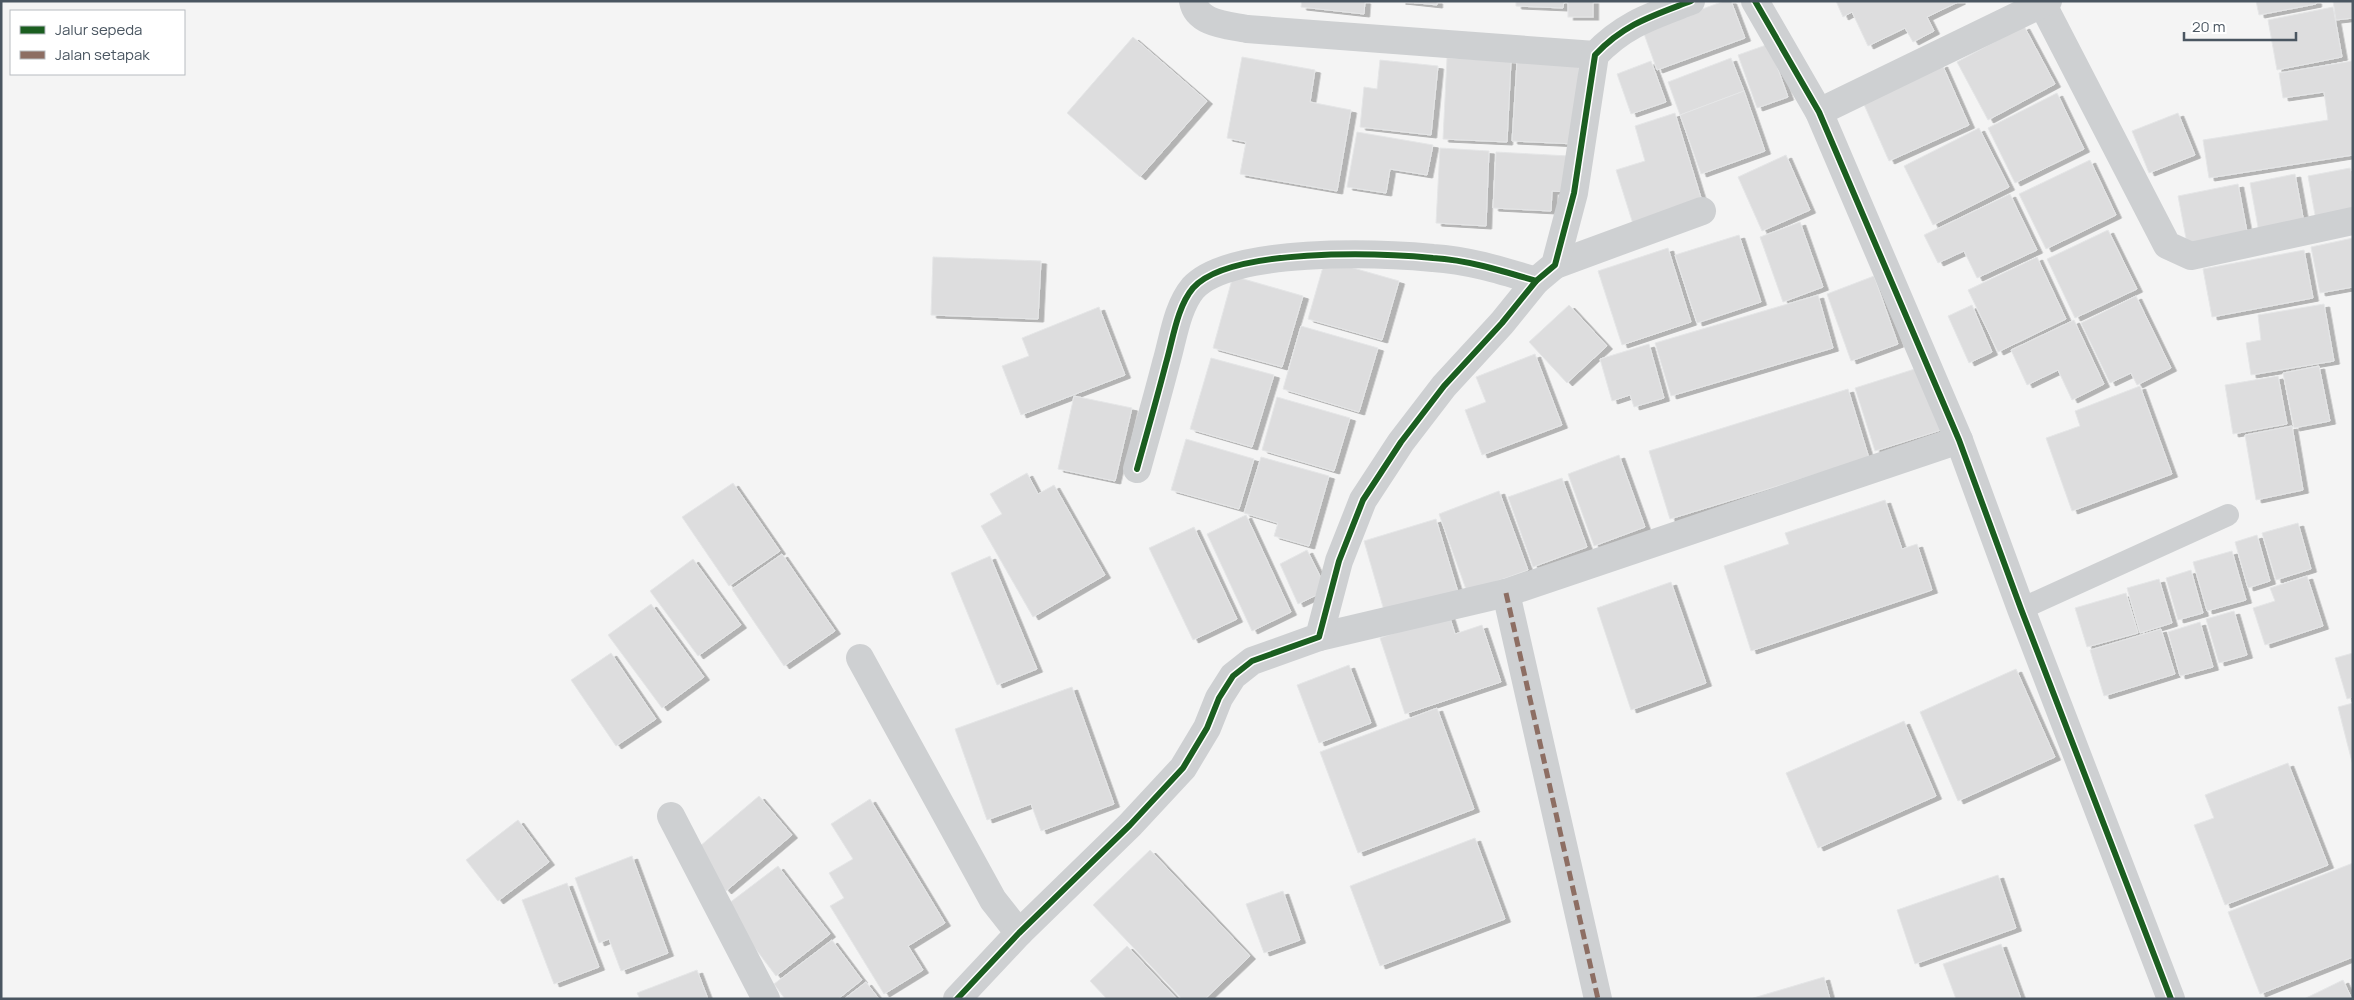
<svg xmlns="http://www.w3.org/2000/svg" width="2354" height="1000" font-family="Manrope,sans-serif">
<defs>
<filter id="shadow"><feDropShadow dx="5.5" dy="3" stdDeviation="0" flood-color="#0004"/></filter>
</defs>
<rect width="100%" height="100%" fill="#f4f4f4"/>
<!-- building -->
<g fill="#ddddde" stroke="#e5e6e7" filter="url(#shadow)">
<polygon points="1302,1 1365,1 1364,14 1301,7"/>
<polygon points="1400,1 1437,1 1437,5"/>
<polygon points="1516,1 1564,1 1563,8 1516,6"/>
<rect x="1568" y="1" width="25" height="16"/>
<polygon points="1724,1 1731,1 1745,38 1657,70 1643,31"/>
<polygon points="1836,1 1960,1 1927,17 1934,31 1913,42 1905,28 1868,46 1852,12 1843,17"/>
<polygon points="2256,1 2316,1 2316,4 2259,15"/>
<polygon points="2333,1 2353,1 2353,18 2336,20"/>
<polygon points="2333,7 2342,57 2277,70 2268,20"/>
<polygon points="2024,26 2055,84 1988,120 1957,62"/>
<polygon points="1133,37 1207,101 1140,177 1067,113"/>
<polygon points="1769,44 1788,97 1757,108 1738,55"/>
<polygon points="1242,57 1315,70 1310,102 1351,110 1337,191 1240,174 1246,142 1227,138"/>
<polygon points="1447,58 1511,61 1507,142 1443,139"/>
<polygon points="1731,58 1744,91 1680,115 1668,82"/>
<polygon points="1380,60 1438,66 1431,135 1360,127 1364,87 1377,89"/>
<polygon points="1651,61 1666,102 1631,114 1617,74"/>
<polygon points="2352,61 2353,155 2209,178 2203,140 2328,120 2324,92 2283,98 2279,73"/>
<polygon points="1517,62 1579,65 1575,144 1512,141"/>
<polygon points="1942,64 1969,125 1889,161 1862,100"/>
<polygon points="1744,91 1765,151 1701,174 1680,115"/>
<polygon points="2057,93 2084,149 2015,183 1988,128"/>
<polygon points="1675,113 1702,201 1633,224 1616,170 1645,161 1635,126"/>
<polygon points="2178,113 2195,155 2149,173 2132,131"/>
<polygon points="1979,128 2009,187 1933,225 1904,166"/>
<polygon points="1357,132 1433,145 1427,175 1390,169 1386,193 1347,187"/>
<polygon points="1440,148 1489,151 1486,226 1436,223"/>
<polygon points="1496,152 1569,156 1568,192 1552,191 1551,211 1493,208"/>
<polygon points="1786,155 1810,210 1762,231 1738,177"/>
<polygon points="2090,160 2116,215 2046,249 2019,194"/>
<polygon points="2350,168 2353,183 2353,218 2317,226 2308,176"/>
<polygon points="2295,174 2305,228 2260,238 2250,183"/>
<polygon points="2238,184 2249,242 2189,254 2178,196"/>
<polygon points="2010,194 2037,250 1977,278 1964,251 1938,263 1924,235"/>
<polygon points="1800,222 1823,287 1783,302 1760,237"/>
<polygon points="2108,230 2137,289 2075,318 2047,259"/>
<polygon points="1739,235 1761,302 1697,323 1675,255"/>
<polygon points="2353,238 2353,287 2320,293 2311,247"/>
<polygon points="1668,248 1691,322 1622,345 1598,271"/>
<polygon points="2304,250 2313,298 2212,317 2203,269"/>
<polygon points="933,257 1041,261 1038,319 931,315"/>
<polygon points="2037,257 2066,319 1998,352 1968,290"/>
<polygon points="1325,260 1399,281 1382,340 1308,319"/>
<polygon points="1233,276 1303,296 1282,367 1213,348"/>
<polygon points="1874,276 1898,344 1851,361 1827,294"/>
<polygon points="1818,295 1833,348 1671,396 1655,343"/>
<polygon points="2136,296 2171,368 2137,385 2131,373 2110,383 2081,323"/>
<polygon points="2324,304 2334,361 2251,375 2246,343 2261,340 2258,315"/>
<polygon points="1569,305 1607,346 1567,383 1529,342"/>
<polygon points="1972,305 1992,352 1969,363 1948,316"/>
<polygon points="1099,307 1125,375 1021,415 1002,366 1029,356 1022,338"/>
<polygon points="2074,320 2104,384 2072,400 2058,370 2027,385 2011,350"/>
<polygon points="1301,326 1378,348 1359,412 1283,389"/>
<polygon points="1649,344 1664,398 1634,407 1630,395 1612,401 1600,359"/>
<polygon points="1535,354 1562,425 1482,455 1465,410 1486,402 1476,377"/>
<polygon points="1211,358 1274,375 1252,447 1190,429"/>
<polygon points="2319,366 2330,421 2294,428 2283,373"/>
<polygon points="1921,367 1941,430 1875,451 1855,388"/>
<polygon points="2278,376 2287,424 2233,434 2225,385"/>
<polygon points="2140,386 2172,474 2072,511 2046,438 2080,426 2075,411"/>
<polygon points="1848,389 1869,458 1670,519 1649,451"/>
<polygon points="1074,396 1132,408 1115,481 1058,469"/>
<polygon points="1277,397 1350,418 1334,471 1262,450"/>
<polygon points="2292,426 2303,490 2256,500 2245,435"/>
<polygon points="1186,439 1254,459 1239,509 1171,490"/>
<polygon points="1619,455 1645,527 1594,546 1568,474"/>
<polygon points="1261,457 1329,476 1309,546 1274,536 1278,523 1244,513"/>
<polygon points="1027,473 1038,494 1054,485 1105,575 1033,617 981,526 1002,514 990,494"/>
<polygon points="1562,478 1587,547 1533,567 1508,497"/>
<polygon points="733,483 780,551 729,586 682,517"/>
<polygon points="1499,491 1528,570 1467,592 1439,514"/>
<polygon points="1885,500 1902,549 1917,544 1932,590 1751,651 1724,566 1789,544 1785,533"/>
<polygon points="1246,515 1291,612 1252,631 1207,534"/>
<polygon points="1436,519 1458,592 1385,614 1364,541"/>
<polygon points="2298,523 2311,569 2276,580 2262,533"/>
<polygon points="1194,527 1237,619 1193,640 1149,548"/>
<polygon points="2257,535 2270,581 2248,588 2235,542"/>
<polygon points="1307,550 1327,590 1298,604 1280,564"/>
<polygon points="2232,551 2246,600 2207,611 2193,562"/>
<polygon points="782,554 835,631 784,666 732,589"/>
<polygon points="990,556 1037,669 997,685 951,573"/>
<polygon points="693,559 741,625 698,656 650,591"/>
<polygon points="2191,570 2203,613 2178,620 2166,578"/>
<polygon points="2307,576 2323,626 2265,645 2253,608 2275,601 2270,588"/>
<polygon points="2159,579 2172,623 2140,633 2127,588"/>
<polygon points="1671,582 1706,683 1631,710 1597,608"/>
<polygon points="2126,593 2138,633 2087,647 2075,608"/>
<polygon points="651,604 704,677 662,708 608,635"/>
<polygon points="2234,611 2247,655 2219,663 2206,619"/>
<polygon points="1449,615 1455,634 1482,625 1501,682 1405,714 1380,638"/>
<polygon points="2200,622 2213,667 2180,676 2168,632"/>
<polygon points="2161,629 2175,674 2104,696 2090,650"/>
<polygon points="611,653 656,719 616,746 571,680"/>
<polygon points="2353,653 2353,697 2347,699 2335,658"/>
<polygon points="1349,665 1371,723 1319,743 1297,685"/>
<polygon points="2016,669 2055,757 1958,801 1920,712"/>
<polygon points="1072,687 1114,804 1041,831 1031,804 987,820 955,729"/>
<polygon points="2353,703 2353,766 2338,707"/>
<polygon points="1437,708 1474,809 1358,853 1320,752"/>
<polygon points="1904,721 1936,796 1818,848 1786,773"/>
<polygon points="2288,763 2328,865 2225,905 2194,825 2214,818 2205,795"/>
<polygon points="759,796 792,835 726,891 693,852"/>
<polygon points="870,799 945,923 908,946 923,970 884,994 830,906 844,898 829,873 853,859 831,824"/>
<polygon points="518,820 549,862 498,901 466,860"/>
<polygon points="1475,838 1505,919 1380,966 1350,886"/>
<polygon points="1150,850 1250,956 1205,999 1182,999 1093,905"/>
<polygon points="632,856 668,953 621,971 609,939 599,943 575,878"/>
<polygon points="2353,863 2353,957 2260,994 2228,912"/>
<polygon points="778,866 830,934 776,976 724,907"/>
<polygon points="1998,875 2016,928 1915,964 1897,910"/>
<polygon points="567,883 599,967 554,984 522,900"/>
<polygon points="1283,891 1300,940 1264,953 1246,904"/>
<polygon points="832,940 862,980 838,999 785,999 774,984"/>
<polygon points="2001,944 2021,999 1956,999 1943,964"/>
<polygon points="1127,946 1177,999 1107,999 1090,981"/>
<polygon points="697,970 708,999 640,999 637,993"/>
<polygon points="1824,977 1830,999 1750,999"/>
<polygon points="2343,980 2352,999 2304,999"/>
<polygon points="866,982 879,999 844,999"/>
</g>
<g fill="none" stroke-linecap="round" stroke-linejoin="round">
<!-- service -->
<polyline stroke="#ced0d2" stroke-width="22" points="2021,609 2228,515"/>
<!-- minor -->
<g stroke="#ced0d2" stroke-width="28">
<path d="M1193 1C1197 24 1228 25 1247 29L1595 55"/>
<polyline points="1755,1 1819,112 1959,440 2021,609 2171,999"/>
<polyline points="2043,5 2167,245 2191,256 2353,221"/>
<polyline points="1819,112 2048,1"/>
<polyline points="1555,265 1702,211"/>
<path d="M1137 469C1147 433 1157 398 1166 363 1173 339 1177 307 1193 288 1230 247 1380 253 1433 258 1468 260 1503 271 1536 281"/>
<polyline points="1506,593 1598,999"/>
<polyline points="1319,637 1506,593 1959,440"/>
<polyline points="860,658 993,900 1019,933"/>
<polyline points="671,816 766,999"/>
<path d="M957 999 1019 933 1130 825 1183 768 1207 728 1219 698 1233 676 1252 661 1319 637 1339 561 1363 500 1401 442 1444 386 1502 323 1536 281 1555 265 1574 193 1595 55C1624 24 1652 16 1691 1"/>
</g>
<!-- quiet -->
<polyline stroke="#8d6e63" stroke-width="5" stroke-dasharray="10 5" stroke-linecap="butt" points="1506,593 1598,999"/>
<defs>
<g id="cycleway">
<polyline points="1755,1 1819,112 1959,440 2021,609 2171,999"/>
<path d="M1137 469C1147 433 1157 398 1166 363 1173 339 1177 307 1193 288 1230 247 1380 253 1433 258 1468 260 1503 271 1536 281"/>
<path d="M957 999 1019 933 1130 825 1183 768 1207 728 1219 698 1233 676 1252 661 1319 637 1339 561 1363 500 1401 442 1444 386 1502 323 1536 281 1555 265 1574 193 1595 55C1624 24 1652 16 1691 1"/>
</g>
</defs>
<!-- cycleway casing -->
<use href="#cycleway" stroke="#fff" stroke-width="9"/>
<!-- cycleway -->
<use href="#cycleway" stroke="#1b5e20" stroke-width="6"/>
</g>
<!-- border -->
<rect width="2354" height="1000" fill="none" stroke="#4a5661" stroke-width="5"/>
<!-- legend -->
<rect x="10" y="10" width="175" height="65" fill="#ffffff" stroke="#b7bbc0"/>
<rect x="20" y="26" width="25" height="8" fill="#1b5e20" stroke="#b7bbc0"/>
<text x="55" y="35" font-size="15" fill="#4a5661">Jalur sepeda</text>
<rect x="20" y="51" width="25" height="8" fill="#8d6e63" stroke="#b7bbc0"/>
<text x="55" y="60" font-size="15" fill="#4a5661">Jalan setapak</text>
<!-- scale -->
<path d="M2184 32v8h112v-8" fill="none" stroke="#4a5661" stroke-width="2.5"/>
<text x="2192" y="32" font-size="15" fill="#4a5661" stroke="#ffffff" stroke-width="4" paint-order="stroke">20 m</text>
</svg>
